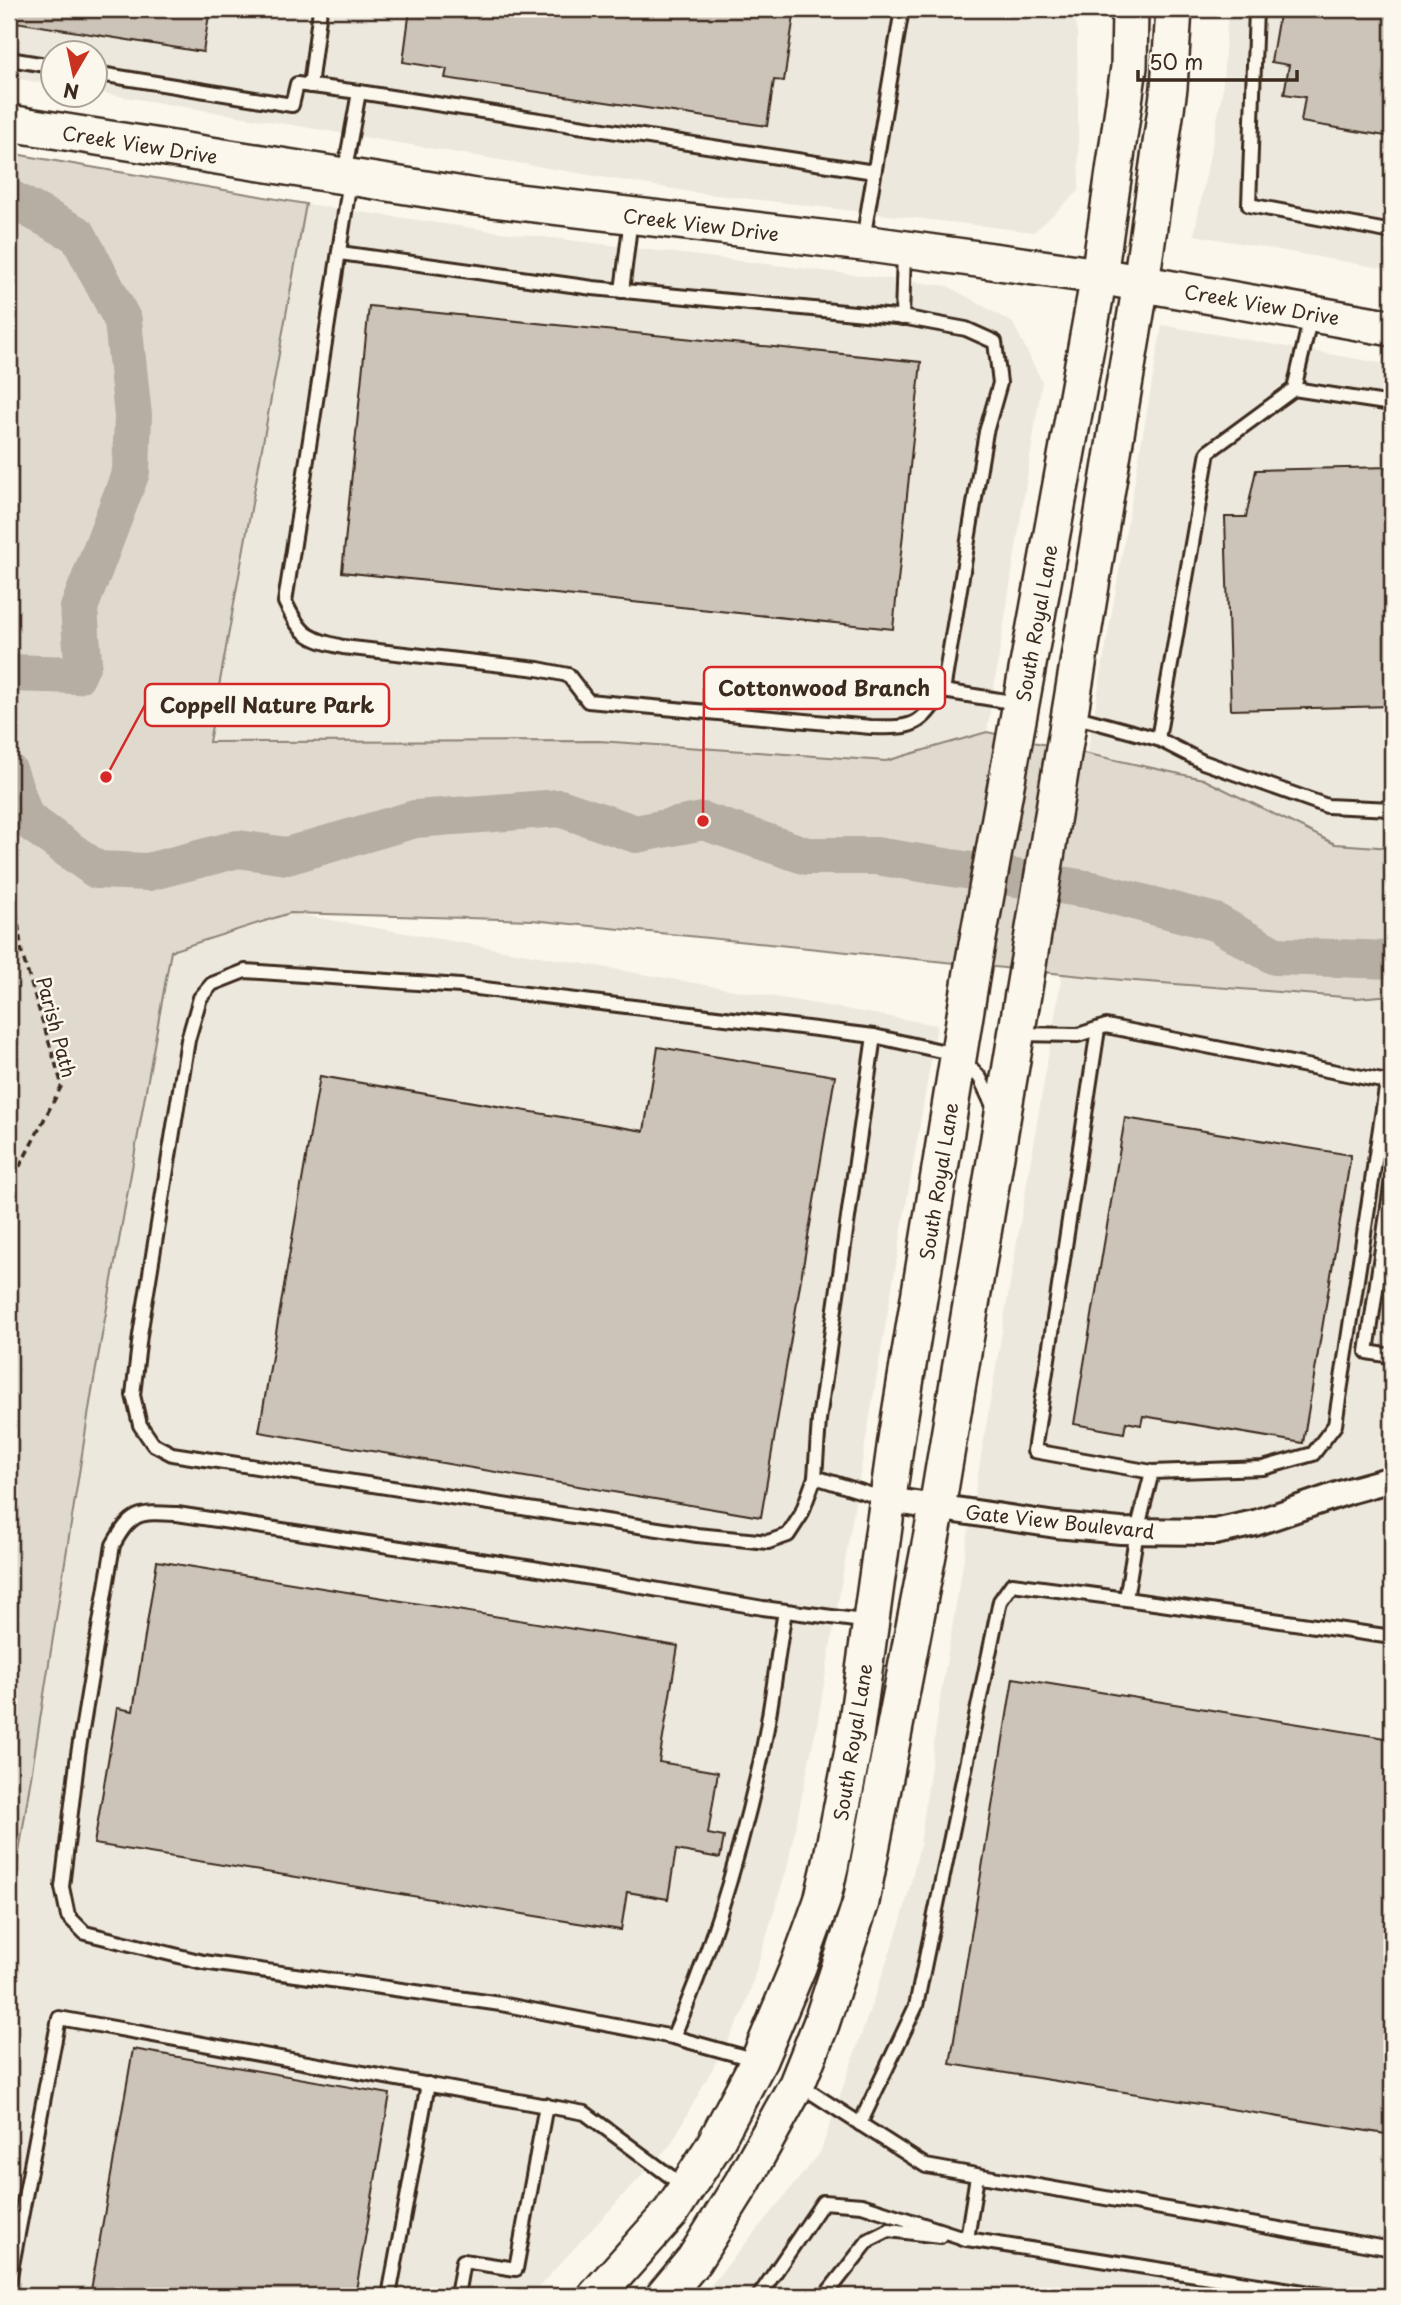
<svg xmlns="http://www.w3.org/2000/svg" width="1401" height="2305" font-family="'Playpen Sans',sans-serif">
<rect width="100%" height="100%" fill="#fbf7ec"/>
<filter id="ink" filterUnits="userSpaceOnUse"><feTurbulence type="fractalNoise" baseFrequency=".0143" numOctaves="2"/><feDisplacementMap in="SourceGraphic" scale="14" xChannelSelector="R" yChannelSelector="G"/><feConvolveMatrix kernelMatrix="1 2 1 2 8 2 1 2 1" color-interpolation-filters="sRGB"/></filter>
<g filter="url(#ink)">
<!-- built -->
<g fill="#ede8dd">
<polygon points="9,9 1074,9 1077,32 1079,191 1034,232 691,192 95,92 94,52 52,52 52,85 9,77"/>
<polygon points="1228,9 1392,9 1392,270 1194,235 1222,94"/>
<polygon points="306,204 493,231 948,286 1013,323 1042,382 987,732 886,761 599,741 209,742"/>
<polygon points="1162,325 1392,365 1392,848 1335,844 1203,779 1087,754"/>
<polygon points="290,913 937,1025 818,1719 787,1868 744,2011 671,2144 530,2296 9,2296 9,1916 92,1391 171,951"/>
<polygon points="1062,974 1357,998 1392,995 1392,2296 702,2296 820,2153 902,1918 920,1845 939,1706"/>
</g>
<!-- green -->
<polygon fill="#dfd9ce" stroke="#8d8276" stroke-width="2" points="9,153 306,204 209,742 599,741 886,761 987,732 1203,779 1335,844 1392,848 1392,995 1357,998 1122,980 532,920 290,913 171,951 92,1391 9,1916"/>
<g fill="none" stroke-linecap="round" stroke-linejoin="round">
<!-- river -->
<g stroke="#b6aea2" stroke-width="38">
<polyline points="9,198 78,235 123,321 133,416 131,472 79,608 83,661 77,675 9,673"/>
<polyline points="9,772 25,818 97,870 148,872 238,849 287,856 415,819 560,808 636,834 703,821 807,856 876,856 1092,890 1215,922 1275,956 1392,960"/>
</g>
</g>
<!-- building -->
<g fill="#ccc4b9" stroke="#3b2a1e" stroke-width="2">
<polygon points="9,9 210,9 203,52 9,21"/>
<polygon points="410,9 795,9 784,81 774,80 767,126 445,78 447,69 403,62"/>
<polygon points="1280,9 1392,9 1392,137 1301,122 1305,97 1284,94 1289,65 1271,62"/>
<polygon points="369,306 921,362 893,629 342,572"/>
<polygon points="1392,467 1392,706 1231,710 1225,517 1246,517 1256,470"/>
<polygon points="658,1047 835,1076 761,1517 259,1432 320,1076 644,1131"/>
<polygon points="1125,1118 1351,1155 1303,1443 1143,1416 1141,1425 1126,1422 1124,1433 1074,1424"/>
<polygon points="157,1561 678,1646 659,1762 718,1772 708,1834 724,1837 720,1858 676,1850 668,1899 627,1892 621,1930 94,1844 117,1708 133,1711"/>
<polygon points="1013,1678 1392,1739 1392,2135 950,2064"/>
<polygon points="133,2049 390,2094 355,2296 90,2296"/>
</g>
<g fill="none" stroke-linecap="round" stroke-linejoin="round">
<defs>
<g id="lane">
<polyline points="1256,9 1249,205 1392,232"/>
<polyline points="9,59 52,66"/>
<polyline points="94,73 292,105 297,84 359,92 344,175"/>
<polyline points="310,86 320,9"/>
<polyline points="359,92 874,172"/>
<path d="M350 180 285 602C301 635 307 639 343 647L538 669 568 675 588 701 871 727C914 728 919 727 943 691L1018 703"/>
<polyline points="863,240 902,9"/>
<polyline points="340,253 593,288 907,318 966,329 995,342 1000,383 986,432 943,691"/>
<polyline points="622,291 631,218"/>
<polyline points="902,318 904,252"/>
<polyline points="1294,389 1392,404"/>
<polyline points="1073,716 1158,739 1203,762 1327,806 1392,809"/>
<polyline points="1158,739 1208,452 1294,389 1311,316"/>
<polyline points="1098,1029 1034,1451 1152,1472"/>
<polyline points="1392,1179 1367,1352 1392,1356"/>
<polyline points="815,1477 819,1420 874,1036"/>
<polyline points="885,1499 815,1477 801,1515 788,1535 768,1542 697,1535 172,1454 153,1444 140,1425 133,1395 140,1335 188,1040 200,998 212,984 245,971 460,986 874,1036 959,1055 980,1078 994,1108"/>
<polyline points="1126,1599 1392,1637"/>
<path d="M673 2037C712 1951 738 1860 759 1768 771 1717 776 1663 785 1611"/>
<path d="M756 2060 673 2037 501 2004 203 1962 85 1933 68 1916 62 1887 78 1754 113 1545C132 1511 139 1512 177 1514L533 1568 763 1608 870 1622"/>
<polyline points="798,2084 926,2166 1392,2249"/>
<polyline points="860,2124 916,2006 1000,1601 1012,1584 1126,1599 1137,1531 1152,1472 1263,1468 1313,1454 1335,1425 1387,1082 1106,1026 1078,1035 1018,1034"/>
<polyline points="962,2238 967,2239 977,2176"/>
<polyline points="9,2281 59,2018 585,2113 686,2188"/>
<polyline points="389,2296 428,2084"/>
<polyline points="457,2296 463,2261 516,2269 546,2105"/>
<polyline points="759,2296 823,2202 862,2205 967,2239 1329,2296"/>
<polyline points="825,2296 869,2240 889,2230 940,2236"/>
</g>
<polyline id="street" points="889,1500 1056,1525 1121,1531 1215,1532 1255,1523 1352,1490 1392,1479"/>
<g id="secondary">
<polyline points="9,123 476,197 863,243 1099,276 1392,328"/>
<polyline points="596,2296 671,2212 713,2147 759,2060 798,1967 822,1901 830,1867 853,1750 897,1433 973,966 1099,276 1129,67 1130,9"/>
<polyline points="664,2296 694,2260 742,2183 797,2084 821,2024 861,1902 937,1508 1055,803 1141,283 1169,88 1174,9"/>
</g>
</defs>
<!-- lane casing -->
<use href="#lane" stroke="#3b2a1e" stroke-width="18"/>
<!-- street casing -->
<use href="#street" stroke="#3b2a1e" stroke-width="30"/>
<!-- secondary casing -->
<use href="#secondary" stroke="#3b2a1e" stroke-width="40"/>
<!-- path -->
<polyline stroke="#3b2a1e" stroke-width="3.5" stroke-dasharray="7 5" stroke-linecap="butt" points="9,866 11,867 22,954 62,1085 9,1187"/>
<!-- lane -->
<use href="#lane" stroke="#fbf7ec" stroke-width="12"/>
<!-- street -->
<use href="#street" stroke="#fbf7ec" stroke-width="24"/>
<!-- secondary -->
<use href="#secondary" stroke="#fbf7ec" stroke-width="35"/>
</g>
</g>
<g text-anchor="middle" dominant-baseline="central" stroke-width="5" stroke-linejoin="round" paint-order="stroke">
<!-- street labels -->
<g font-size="19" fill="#3b2a1e" stroke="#fbf7ec">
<text transform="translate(140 144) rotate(9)">Creek View Drive</text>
<text transform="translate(701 224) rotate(7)">Creek View Drive</text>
<text transform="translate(1262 304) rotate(10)">Creek View Drive</text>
<text transform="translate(1036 623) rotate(-80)">South Royal Lane</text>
<text transform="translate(57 1027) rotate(75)">Parish Path</text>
<text transform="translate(938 1181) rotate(-81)">South Royal Lane</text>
<text transform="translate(1060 1521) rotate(6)">Gate View Boulevard</text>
<text transform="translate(852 1742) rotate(-81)">South Royal Lane</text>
</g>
</g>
<!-- callouts -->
<path fill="none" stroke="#d62828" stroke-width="2.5" d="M703 821L704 688M106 777L145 705"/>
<g fill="#d62828" stroke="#fbf7ec" stroke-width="2.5">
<circle cx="703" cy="821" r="7"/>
<circle cx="106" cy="777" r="7"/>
</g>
<g fill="#fbf7ec" stroke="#d62828" stroke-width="2.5">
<rect x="704" y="667" width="241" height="42" rx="7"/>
<rect x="145" y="684" width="244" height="42" rx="7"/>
</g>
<g font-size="21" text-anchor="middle" font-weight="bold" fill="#3b2a1e">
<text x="824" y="696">Cottonwood Branch</text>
<text x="267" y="713">Coppell Nature Park</text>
</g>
<!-- margin -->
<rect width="1401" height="2305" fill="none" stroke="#fbf7ec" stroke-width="35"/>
<rect x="18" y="18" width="1366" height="2270" fill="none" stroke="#3b2a1e" stroke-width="2.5" filter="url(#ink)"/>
<!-- north arrow -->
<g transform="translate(74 74) rotate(189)"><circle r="33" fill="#fbf7ec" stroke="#aea59a" stroke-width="2"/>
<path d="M0-5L12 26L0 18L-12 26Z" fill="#c8321e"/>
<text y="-10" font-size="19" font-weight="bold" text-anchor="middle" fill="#3b2a1e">N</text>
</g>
<!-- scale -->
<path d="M1138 70v10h159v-10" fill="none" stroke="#3b2a1e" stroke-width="3.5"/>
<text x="1149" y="70" font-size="21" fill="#3b2a1e" stroke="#fbf7ec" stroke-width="5" paint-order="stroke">50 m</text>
</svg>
